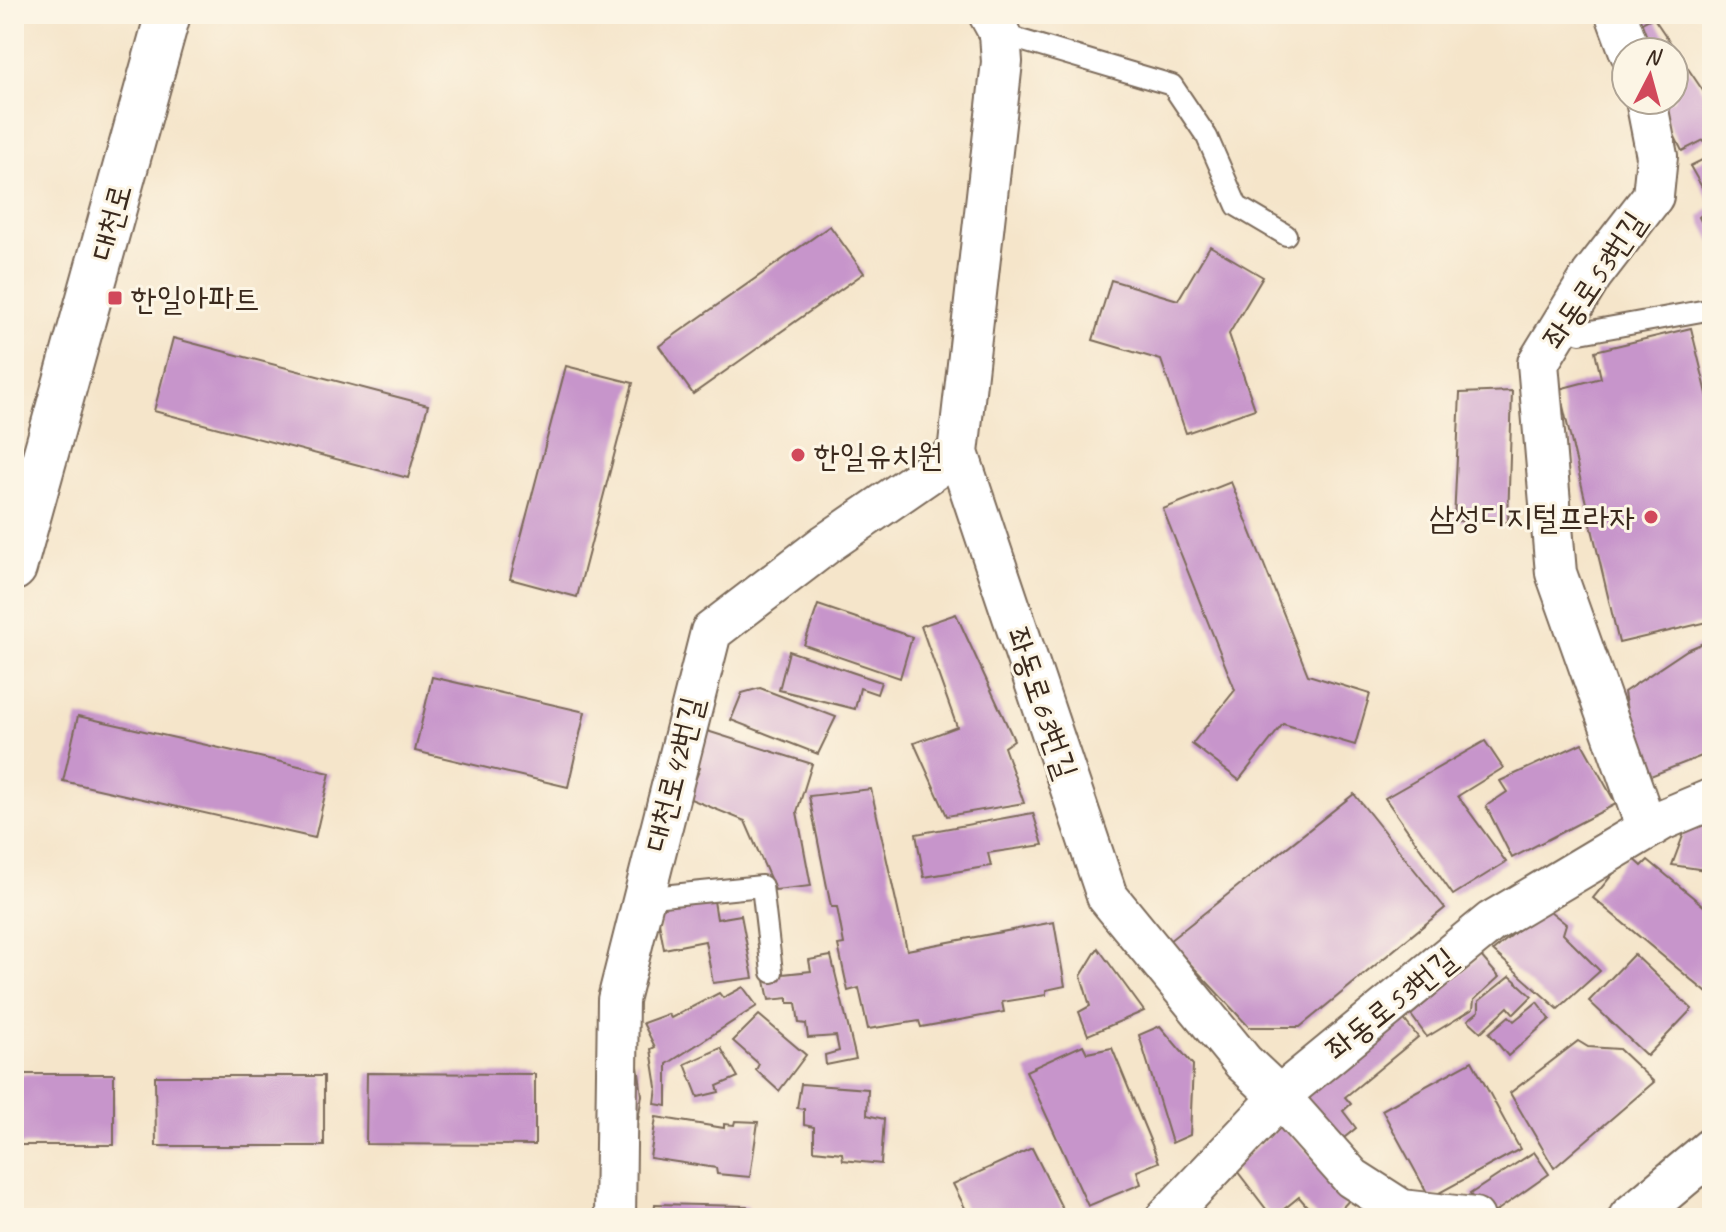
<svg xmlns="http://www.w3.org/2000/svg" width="1726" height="1232" font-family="Caveat,'Poor Story',sans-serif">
<rect width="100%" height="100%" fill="#fcf5e5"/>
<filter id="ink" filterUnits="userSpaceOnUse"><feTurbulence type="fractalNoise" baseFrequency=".0125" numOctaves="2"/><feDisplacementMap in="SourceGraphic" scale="16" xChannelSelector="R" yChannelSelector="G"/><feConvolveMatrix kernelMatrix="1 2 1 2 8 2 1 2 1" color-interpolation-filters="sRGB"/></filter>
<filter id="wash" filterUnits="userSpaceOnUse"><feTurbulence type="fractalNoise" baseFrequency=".006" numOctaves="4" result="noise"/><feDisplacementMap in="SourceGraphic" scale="32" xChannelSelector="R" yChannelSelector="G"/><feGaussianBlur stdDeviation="1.8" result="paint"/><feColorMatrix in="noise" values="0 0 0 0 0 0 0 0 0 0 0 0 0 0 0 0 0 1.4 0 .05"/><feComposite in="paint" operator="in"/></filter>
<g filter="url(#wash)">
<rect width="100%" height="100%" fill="#f5e5ca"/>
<g id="blocks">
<!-- building -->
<g fill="#c795cb">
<polygon points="1653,17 1712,104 1712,136 1682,151 1657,100 1674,100 1674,52 1644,52 1634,27"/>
<polygon points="1712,155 1712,205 1690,166"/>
<polygon points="1712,206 1712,243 1699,217"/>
<polygon points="830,226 864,273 693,394 659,346"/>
<polygon points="1210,246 1263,277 1229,334 1255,409 1186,433 1161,360 1093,340 1111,280 1178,300"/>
<polygon points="1691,328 1712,414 1712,621 1619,643 1559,389 1601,378 1595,351"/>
<polygon points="173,338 428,405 408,478 154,411"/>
<polygon points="566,366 633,383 577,597 510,579"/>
<polygon points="1512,391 1508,522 1454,521 1460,393"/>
<polygon points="1231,482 1308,675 1370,694 1355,745 1283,724 1239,780 1192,744 1235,690 1163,509"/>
<polygon points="818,605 912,637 900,678 804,645"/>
<polygon points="956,614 1014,740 1004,747 1024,803 947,816 914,743 957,727 921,626"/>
<polygon points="1708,641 1711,665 1704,668 1712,689 1712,752 1648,777 1629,725 1624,692 1687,650"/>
<polygon points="789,651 881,682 877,694 860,688 855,709 779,690"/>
<polygon points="432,677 585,712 568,787 415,751"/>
<polygon points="760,688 836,717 818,754 731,720 742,693"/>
<polygon points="78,716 330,773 315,838 63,781"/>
<polygon points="704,730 812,764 797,812 811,886 775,890 745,821 688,798 700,768 695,765"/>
<polygon points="1485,741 1503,768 1458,796 1506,862 1453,895 1385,798"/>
<polygon points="1582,743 1616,804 1512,858 1486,806 1507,792 1500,781"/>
<polygon points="871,789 907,950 1054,922 1065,986 1046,990 1046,995 1002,1002 1004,1012 921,1027 919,1021 868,1029 859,988 848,991 838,945 844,944 837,907 831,907 809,796"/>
<polygon points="1354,794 1445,908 1300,1027 1249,1027 1169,941"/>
<polygon points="1033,813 1043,845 988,853 991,866 924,877 916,834"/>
<polygon points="1712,819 1712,871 1672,865 1686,828"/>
<polygon points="1629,854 1642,866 1648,860 1712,913 1712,997 1593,898"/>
<polygon points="714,901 717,919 741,915 753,978 713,983 705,941 664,949 656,906"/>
<polygon points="1545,907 1566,924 1563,934 1600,971 1558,1009 1493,951"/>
<polygon points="1098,948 1144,1011 1088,1035 1079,1012 1090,1006 1081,976"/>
<polygon points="1634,954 1692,1009 1647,1056 1589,1001"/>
<polygon points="831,956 856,1059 826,1065 825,1055 839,1051 836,1036 808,1038 806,1024 799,1023 796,1003 788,1003 788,998 769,1000 764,976 811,971 809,960"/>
<polygon points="1481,956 1499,977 1474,1000 1473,1009 1427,1037 1411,1015"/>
<polygon points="1510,976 1532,996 1514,1014 1508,1007 1481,1032 1468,1020 1479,1011 1479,1001"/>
<polygon points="743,987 757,1006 667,1064 667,1106 655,1104 657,1087 651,1049 655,1047 643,1023 668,1014 671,1018 719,993 723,998"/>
<polygon points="1537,1002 1550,1019 1508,1056 1489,1033 1509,1016 1514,1021"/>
<polygon points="759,1015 806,1055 779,1091 756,1070 759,1064 733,1041"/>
<polygon points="1402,1017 1418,1037 1345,1097 1351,1104 1343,1111 1356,1128 1339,1142 1303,1098"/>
<polygon points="1160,1026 1193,1065 1190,1135 1172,1143 1139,1035"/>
<polygon points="1578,1041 1588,1047 1619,1049 1654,1082 1554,1168 1510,1093"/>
<polygon points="1083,1045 1087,1053 1112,1048 1159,1162 1137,1171 1141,1184 1088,1206 1026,1071"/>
<polygon points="721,1048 738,1077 717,1086 719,1092 698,1097 685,1064"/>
<polygon points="637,1059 642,1095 638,1121 623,1121"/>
<polygon points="1472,1061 1520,1149 1430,1198 1382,1110"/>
<polygon points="367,1073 535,1074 535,1145 366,1144"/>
<rect x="14" y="1074" width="100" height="71"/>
<polygon points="155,1076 324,1076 324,1146 156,1146"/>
<polygon points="801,1084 868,1089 867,1115 884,1119 881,1164 843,1160 842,1153 814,1150 814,1127 804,1125 804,1109 797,1108"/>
<polygon points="656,1117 724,1128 724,1124 734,1125 735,1121 758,1122 750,1177 717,1174 716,1168 650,1158"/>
<polygon points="1281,1126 1352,1197 1333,1218 1317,1218 1299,1197 1273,1218 1234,1167"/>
<polygon points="1032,1148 1067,1218 970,1218 953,1184"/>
<polygon points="1534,1152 1549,1174 1488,1217 1470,1194"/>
<polygon points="655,1204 747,1206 754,1218 654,1218"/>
</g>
</g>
</g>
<g filter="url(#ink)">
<use href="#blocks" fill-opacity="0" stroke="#7c6b5a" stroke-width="2"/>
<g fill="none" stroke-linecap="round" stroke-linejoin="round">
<defs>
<g id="service">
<polyline points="1000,34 1172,85 1207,137 1237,206 1286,235"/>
<polyline points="1580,333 1707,310 1712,313"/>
<polyline points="642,898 762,886 772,972"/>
</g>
<g id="minor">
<polyline points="989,14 1000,34 1002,62 958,453 1107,896 1243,1062 1280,1097 1352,1178 1402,1210 1474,1218"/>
<polyline points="1616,14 1630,52"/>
<polyline points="1646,100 1657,156 1653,196 1592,275 1538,363 1556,573 1647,829"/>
<polyline points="615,1218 618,1000 711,632 826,544 958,453"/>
<polyline points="1166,1218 1290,1087 1491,922 1662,820 1712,799"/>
</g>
<polyline id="tertiary" points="14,568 168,14"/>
<polyline id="secondary" points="1631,1218 1712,1150"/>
</defs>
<!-- service casing -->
<use href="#service" stroke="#7c6b5a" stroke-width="24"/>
<!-- minor casing -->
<use href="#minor" stroke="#7c6b5a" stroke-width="44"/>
<!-- tertiary casing -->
<use href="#tertiary" stroke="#7c6b5a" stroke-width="48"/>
<!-- secondary casing -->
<use href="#secondary" stroke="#7c6b5a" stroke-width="48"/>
<!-- service -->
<use href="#service" stroke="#fff" stroke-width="20"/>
<!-- minor -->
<use href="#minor" stroke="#fff" stroke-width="40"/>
<!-- tertiary -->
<use href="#tertiary" stroke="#fff" stroke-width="44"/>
<!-- secondary -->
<use href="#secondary" stroke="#fff" stroke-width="44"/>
</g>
</g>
<!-- markers -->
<g fill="#d1495b" stroke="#fcf5e5" stroke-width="3">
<rect x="107" y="290" width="16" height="16" rx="4"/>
<circle cx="798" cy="455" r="8"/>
<circle cx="1651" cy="517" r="8"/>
</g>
<g text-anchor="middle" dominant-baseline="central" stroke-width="6" stroke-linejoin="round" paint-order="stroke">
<!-- street labels -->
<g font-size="32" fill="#3b2a1e" stroke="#fcf5e5">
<text transform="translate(111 222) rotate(-75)">대천로</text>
<text transform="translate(1594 280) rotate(-56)">좌동로53번길</text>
<text transform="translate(1042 703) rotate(71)">좌동로63번길</text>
<text transform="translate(674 774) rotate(-76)">대천로42번길</text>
<text transform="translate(1391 1004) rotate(-39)">좌동로53번길</text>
</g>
<!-- poi labels -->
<g font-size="32" fill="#3b2a1e" stroke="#fcf5e5" text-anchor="start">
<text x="131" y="298">한일아파트</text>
<text x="814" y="455">한일유치원</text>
<text x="1635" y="517" text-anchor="end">삼성디지털프라자</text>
</g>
</g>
<!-- margin -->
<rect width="1726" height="1232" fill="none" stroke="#fcf5e5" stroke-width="48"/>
<!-- north arrow -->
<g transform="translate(1650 76) rotate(6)"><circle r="38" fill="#fcf5e5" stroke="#afa495" stroke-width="2"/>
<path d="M0-6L14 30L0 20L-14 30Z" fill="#d1495b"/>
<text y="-12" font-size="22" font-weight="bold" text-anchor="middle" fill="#3b2a1e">N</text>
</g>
</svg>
